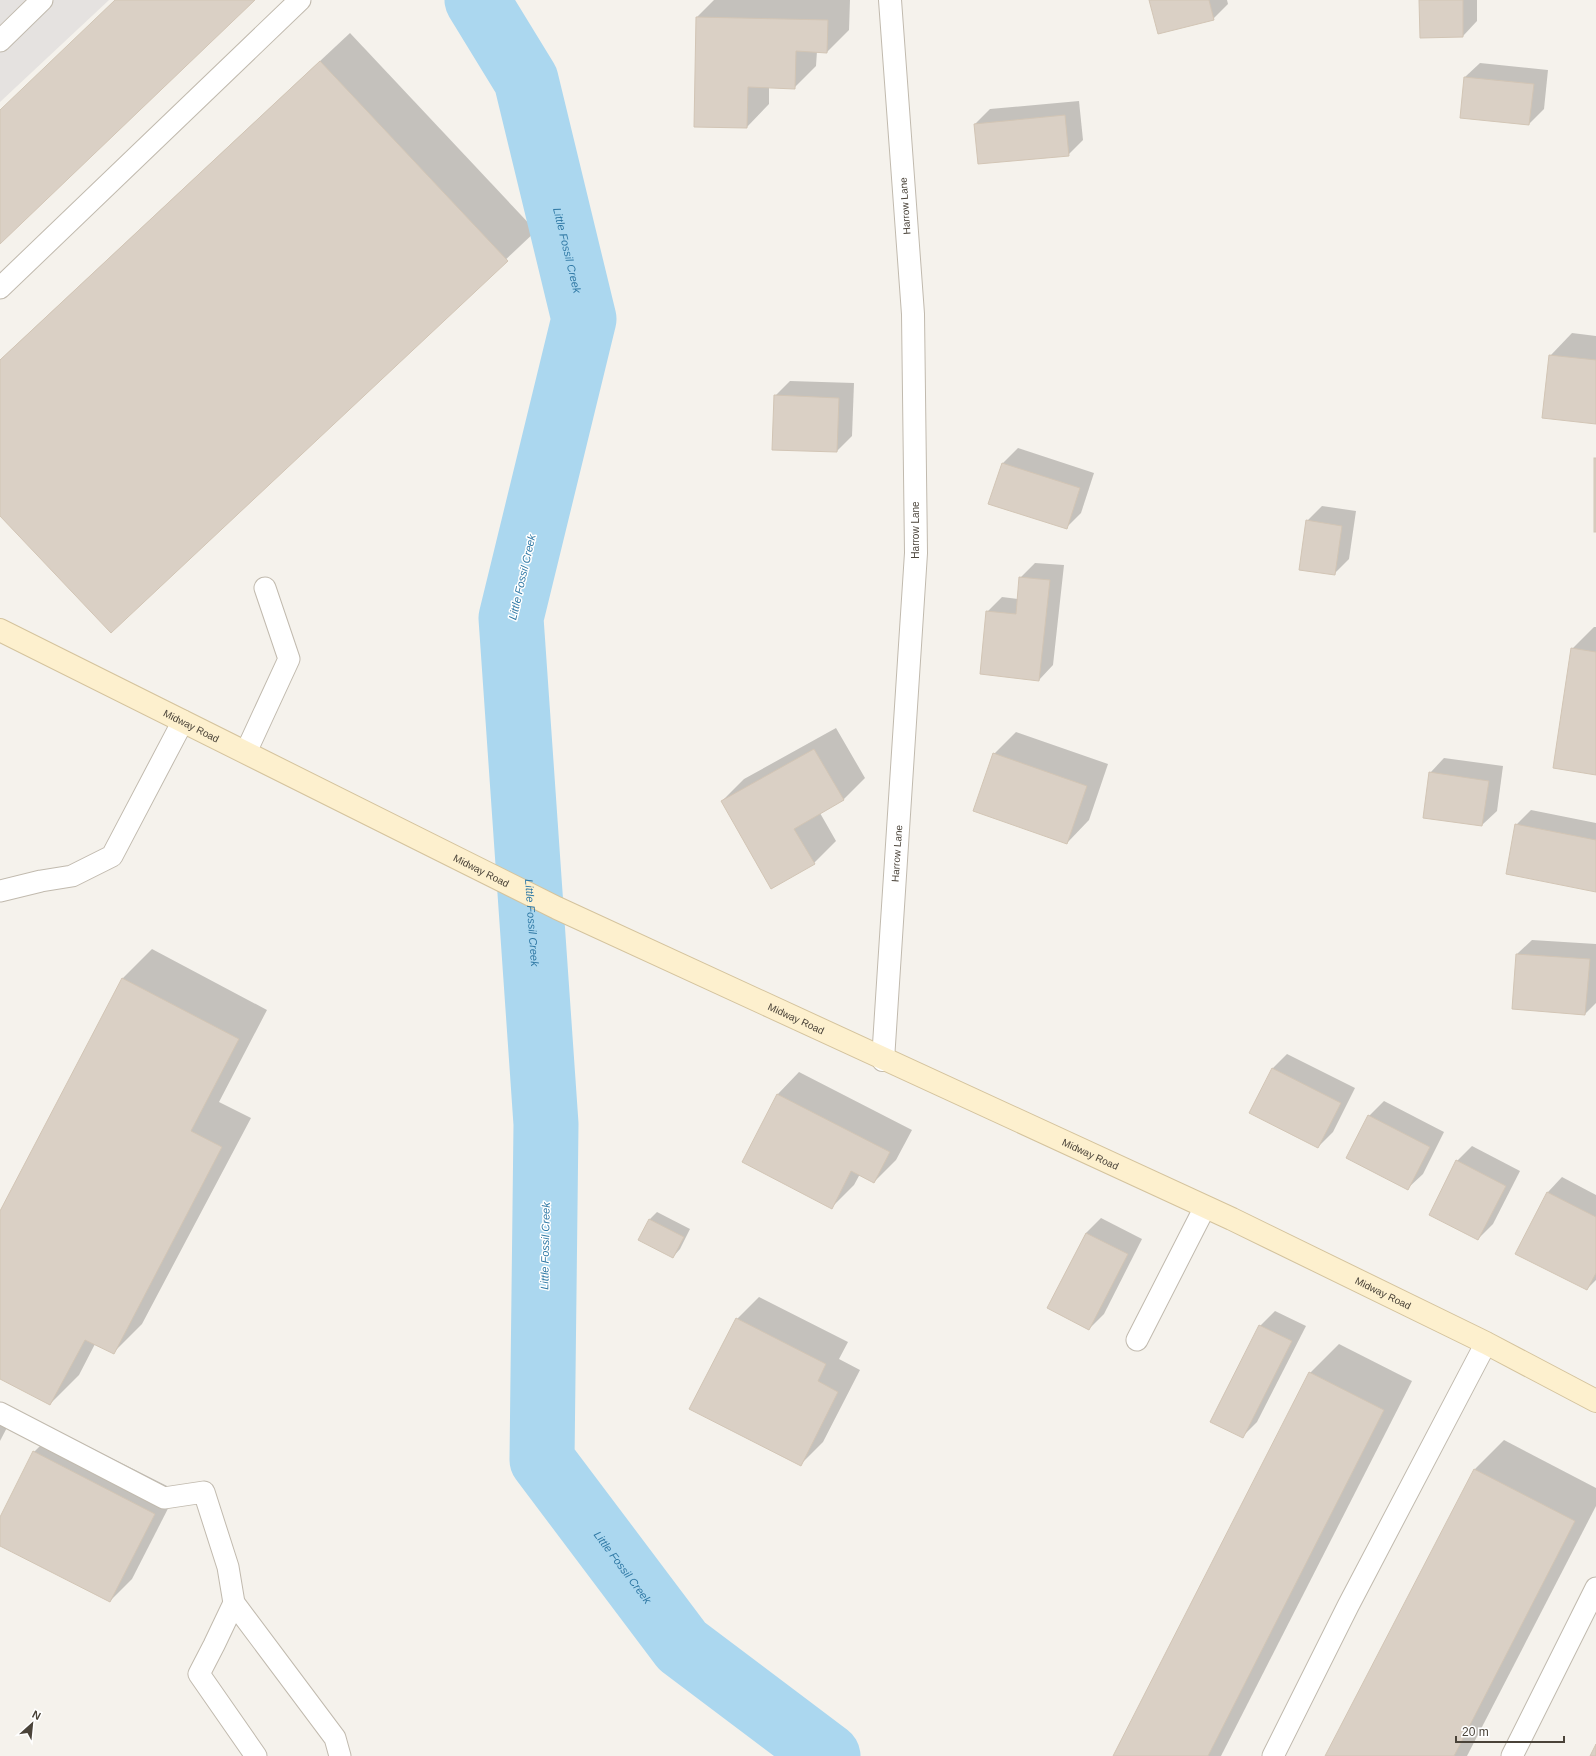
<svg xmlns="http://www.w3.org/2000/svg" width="1596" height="1756" font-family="Helvetica,sans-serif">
<rect width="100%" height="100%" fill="#f5f2ec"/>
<!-- parking -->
<polygon fill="#e5e2e0" points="0,0 109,0 0,102"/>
<!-- shadow -->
<g fill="#0003">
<polygon points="714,0 850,0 849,30 827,52 817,51 816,66 794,88 769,87 769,104 747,127 697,17"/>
<polygon points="1150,0 1227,0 1228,4 1213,19"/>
<polygon points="1420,0 1477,0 1477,21 1463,36"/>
<polygon points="350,33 536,231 111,631 0,514 0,360"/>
<polygon points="1480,63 1548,70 1544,109 1529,124 1465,77"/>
<polygon points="1079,101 1083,140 1068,155 975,124 990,109"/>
<polygon points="1572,333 1596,336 1596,423 1550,356"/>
<polygon points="790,381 854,383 852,436 837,451 775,396"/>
<polygon points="1018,448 1094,473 1081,513 1066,528 990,504 1003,463"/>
<polygon points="1322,506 1356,511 1349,559 1334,574 1307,521"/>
<polygon points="1035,563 1064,565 1053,665 1039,680 987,612 1002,597 1018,599 1020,578"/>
<polygon points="1594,627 1596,627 1596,774 1572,649"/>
<polygon points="836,728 865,778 843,800 820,813 836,841 814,863 722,801 744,779"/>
<polygon points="1016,732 1108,764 1089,820 1067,843 994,754"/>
<polygon points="1444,758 1503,766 1497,811 1482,825 1430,773"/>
<polygon points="1531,810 1596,823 1596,890 1516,825"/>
<polygon points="1532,940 1596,944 1596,1003 1585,1014 1517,954"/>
<polygon points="152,949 267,1010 219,1102 251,1118 142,1324 113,1353 95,1344 79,1375 50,1404 0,1378 0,1213 123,978"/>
<polygon points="1287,1054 1355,1088 1333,1132 1318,1147 1250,1112 1273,1068"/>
<polygon points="799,1072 912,1130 896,1160 874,1182 860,1174 854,1185 832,1207 777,1095"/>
<polygon points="1384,1101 1444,1132 1423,1174 1408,1188 1369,1116"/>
<polygon points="1472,1146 1520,1171 1493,1224 1478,1239 1457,1161"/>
<polygon points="1562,1177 1596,1195 1596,1280 1587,1289 1517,1253 1548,1192"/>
<polygon points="657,1212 690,1229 680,1249 673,1257 640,1240 650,1219"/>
<polygon points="1101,1218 1142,1239 1104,1314 1089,1329 1048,1308 1086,1233"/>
<polygon points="759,1297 848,1342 839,1359 860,1370 823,1442 801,1464 737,1319"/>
<polygon points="1275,1311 1306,1326 1257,1422 1242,1437 1260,1326"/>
<polygon points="1339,1344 1412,1381 1221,1756 1114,1756 1310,1373"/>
<polygon points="0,1412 12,1418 0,1441"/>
<polygon points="56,1430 177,1491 132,1579 110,1601 0,1545 0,1519 34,1452"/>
<polygon points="1504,1440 1596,1488 1596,1506 1467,1756 1326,1756 1475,1469"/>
</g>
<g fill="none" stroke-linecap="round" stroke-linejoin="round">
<!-- river -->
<path stroke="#abd7ef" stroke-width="65" id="s1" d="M477 0 526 80 584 319 511 618 546 1124 542 1460 682 1646 828 1756"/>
</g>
<!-- building -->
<g fill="#dad0c5" stroke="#d2c5b5">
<polygon points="115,0 255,0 0,244 0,110"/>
<polygon points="1149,0 1209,0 1214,20 1158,34"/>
<polygon points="1419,0 1463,0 1463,37 1420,38"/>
<polygon points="696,17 828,20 827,53 796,51 795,89 748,87 747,128 694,127"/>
<polygon points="320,61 508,261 111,633 0,516 0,360"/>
<polygon points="1464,77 1534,84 1529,125 1460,118"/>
<polygon points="1065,115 1069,156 978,164 974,124"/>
<polygon points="1549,355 1596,360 1596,424 1542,418"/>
<polygon points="774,395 839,398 837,452 772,450"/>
<rect x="1594" y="458" width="2" height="74"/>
<polygon points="1002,463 1080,488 1067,529 988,504"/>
<polygon points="1306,520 1342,526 1335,575 1299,570"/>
<polygon points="1019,577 1050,580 1039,681 980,674 986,611 1016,614"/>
<polygon points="1571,648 1596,652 1596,775 1553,768"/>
<polygon points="814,749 844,800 794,829 815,864 771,889 721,801"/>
<polygon points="993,753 1087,786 1067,844 973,811"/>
<polygon points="1429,772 1489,781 1482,826 1423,818"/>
<polygon points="1515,824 1596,840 1596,892 1506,874"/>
<polygon points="1516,954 1590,959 1585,1015 1512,1009"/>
<polygon points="122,978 239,1039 191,1131 222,1147 114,1354 85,1340 50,1405 0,1379 0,1211"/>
<polygon points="1272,1068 1341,1103 1318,1148 1249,1113"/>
<polygon points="777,1094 890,1152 874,1183 851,1171 832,1209 742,1162"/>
<polygon points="1368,1115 1430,1147 1408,1190 1346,1158"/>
<polygon points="1456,1160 1506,1186 1478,1240 1429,1215"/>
<polygon points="1547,1192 1596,1217 1596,1273 1587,1290 1515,1254"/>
<polygon points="649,1219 684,1237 673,1258 638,1240"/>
<polygon points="1086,1233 1128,1254 1089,1330 1047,1308"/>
<polygon points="736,1318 826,1364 818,1381 838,1392 801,1466 689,1409"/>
<polygon points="1259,1325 1292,1341 1243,1438 1210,1422"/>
<polygon points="1309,1372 1384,1410 1208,1756 1113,1756"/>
<polygon points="33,1451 155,1514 110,1602 0,1546 0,1517"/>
<polygon points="1474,1469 1575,1521 1454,1756 1325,1756"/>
<polygon points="1596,1744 1596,1756 1590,1756"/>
</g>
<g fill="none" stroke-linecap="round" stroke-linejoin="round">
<defs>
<g id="lane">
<polyline points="0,41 42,0"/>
<polyline points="0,288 300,0"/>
<polyline points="246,752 289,659 265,588"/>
<polyline points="0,891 41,881 72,876 112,856 183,721"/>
<polyline points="1137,1340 1205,1207"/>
<polyline points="0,1413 164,1498 204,1492 228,1567 234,1603 335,1738 340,1756"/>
<polyline points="234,1603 214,1645 199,1674 256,1756"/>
<polyline points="1273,1756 1348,1606 1486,1343"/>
<polyline points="1512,1756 1596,1588"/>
</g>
<g id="street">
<path id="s2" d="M883 1060 916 553 913 314 890 0"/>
</g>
<g id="secondary">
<path id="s3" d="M0 630 557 908 1232 1219 1486 1343 1596 1401"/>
</g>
</defs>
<!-- lane casing -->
<use href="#lane" stroke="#c1baae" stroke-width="23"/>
<!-- street casing -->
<use href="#street" stroke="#c1baae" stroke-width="24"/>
<!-- secondary casing -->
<use href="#secondary" stroke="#d4c39d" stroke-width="24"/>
<!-- lane -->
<use href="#lane" stroke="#fff" stroke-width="21"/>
<!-- street -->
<use href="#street" stroke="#fff" stroke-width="22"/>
<!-- secondary -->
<use href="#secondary" stroke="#fdf0ce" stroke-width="22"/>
</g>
<g text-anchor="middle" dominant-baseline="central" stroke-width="3" stroke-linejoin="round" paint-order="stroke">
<!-- street labels -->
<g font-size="10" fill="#4a4339" stroke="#fff">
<text transform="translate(905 206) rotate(-94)">Harrow Lane</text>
<text transform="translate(915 530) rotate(-90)">Harrow Lane</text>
<text stroke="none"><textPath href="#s3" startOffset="214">Midway Road</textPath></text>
<text stroke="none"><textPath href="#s2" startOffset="207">Harrow Lane</textPath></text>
<text stroke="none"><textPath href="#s3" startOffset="538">Midway Road</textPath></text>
<text stroke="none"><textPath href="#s3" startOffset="886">Midway Road</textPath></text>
<text stroke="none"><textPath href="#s3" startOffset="1210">Midway Road</textPath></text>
<text stroke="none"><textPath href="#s3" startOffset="1534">Midway Road</textPath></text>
</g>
<!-- water labels -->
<g font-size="11" font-style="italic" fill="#3079a5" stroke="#fff">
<text stroke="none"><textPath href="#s1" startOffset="269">Little Fossil Creek</textPath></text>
<text transform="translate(522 577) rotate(-77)">Little Fossil Creek</text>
<text stroke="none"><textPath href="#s1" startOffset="953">Little Fossil Creek</textPath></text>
<text transform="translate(545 1246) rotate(-89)">Little Fossil Creek</text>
<text stroke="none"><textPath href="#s1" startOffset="1625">Little Fossil Creek</textPath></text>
</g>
</g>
<!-- north arrow -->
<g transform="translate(32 1724) rotate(27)" stroke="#ffffff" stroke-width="3" paint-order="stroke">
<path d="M0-3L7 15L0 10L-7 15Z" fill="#4a4339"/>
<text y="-6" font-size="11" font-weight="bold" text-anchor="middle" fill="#4a4339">N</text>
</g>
<!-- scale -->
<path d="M1456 1736v6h108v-6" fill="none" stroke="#4a4339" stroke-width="2"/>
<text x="1462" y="1736" font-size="12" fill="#4a4339" stroke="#ffffff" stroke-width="3" paint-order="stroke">20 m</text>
</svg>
